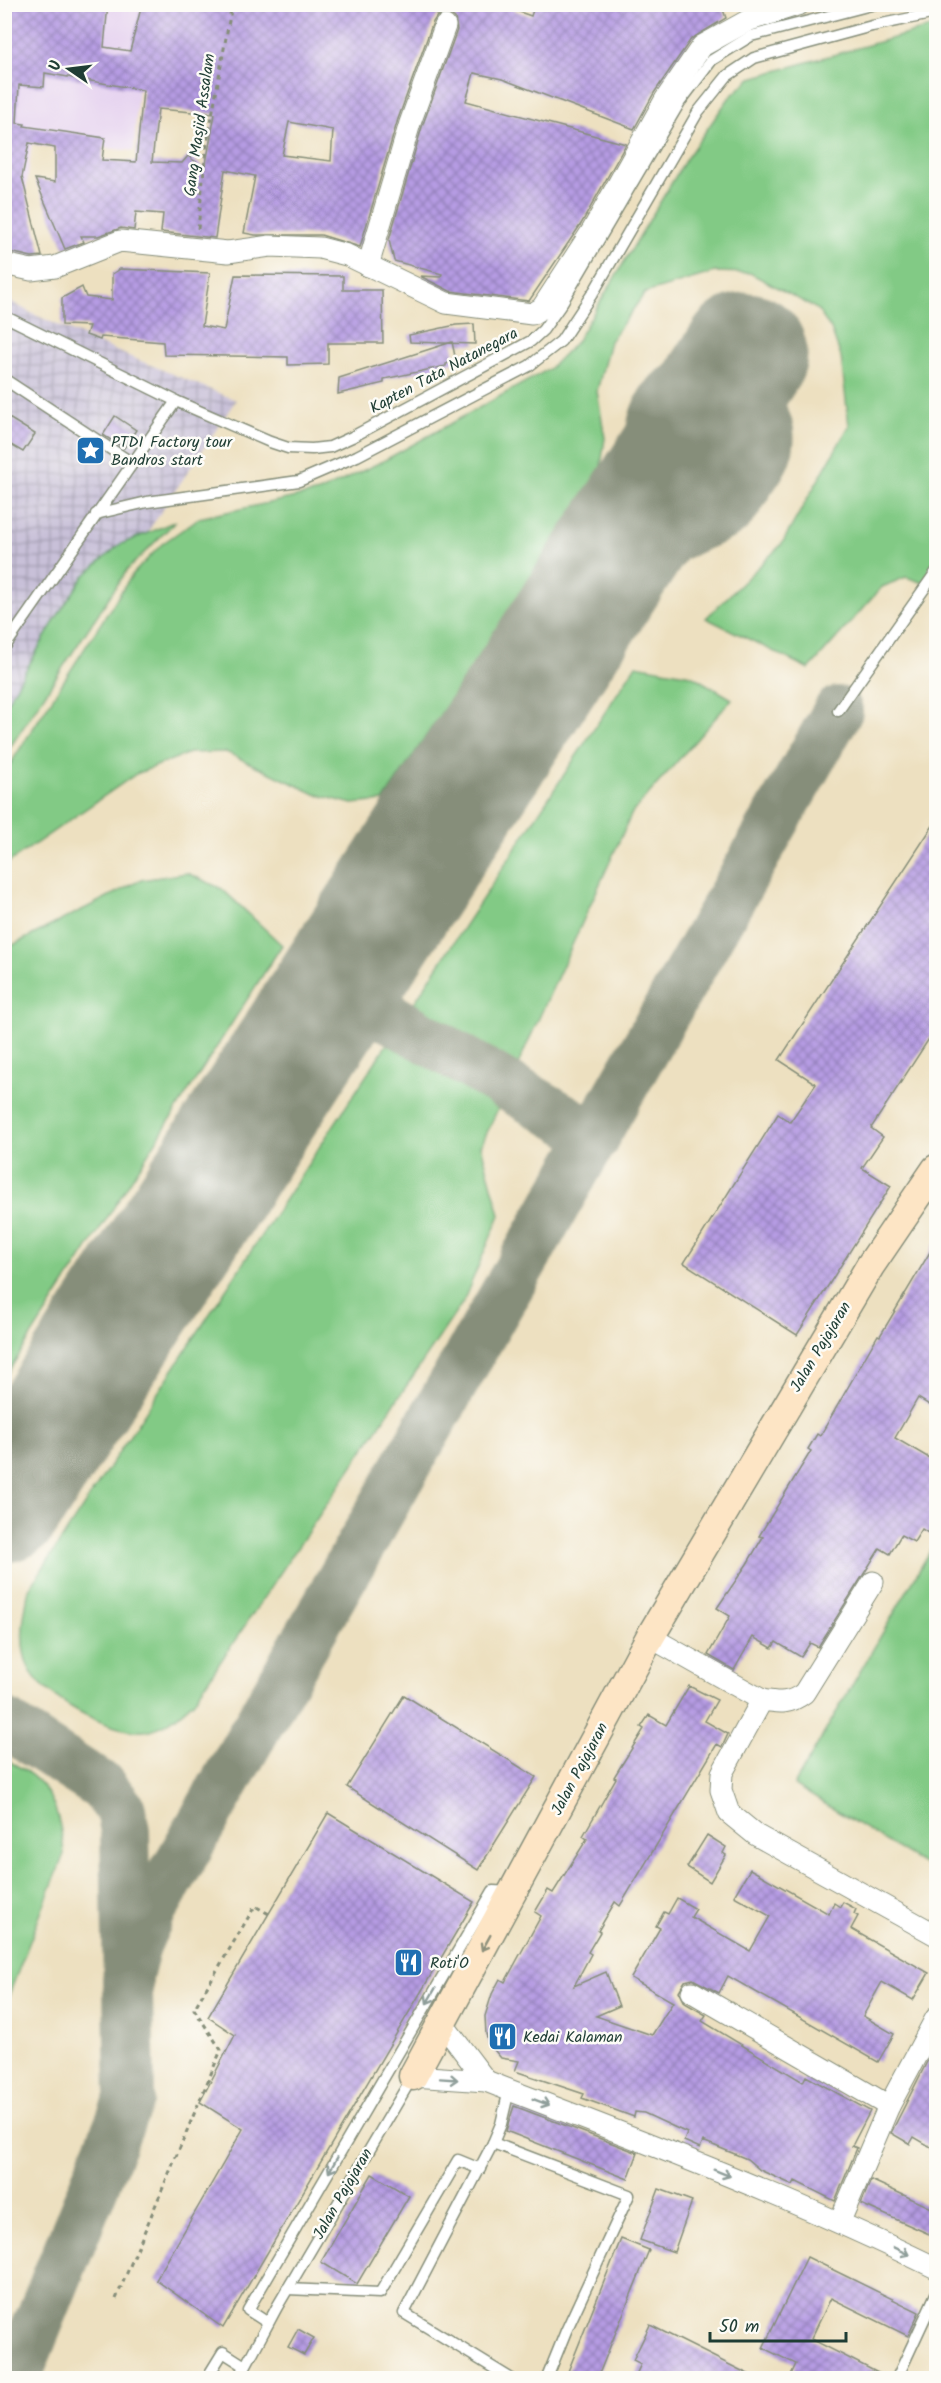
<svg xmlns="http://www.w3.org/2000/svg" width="941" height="2383" font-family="Kalam,sans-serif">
<defs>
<pattern id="industrial-grid" width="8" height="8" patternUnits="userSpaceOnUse" patternTransform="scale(1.5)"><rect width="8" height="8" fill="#c8c0d8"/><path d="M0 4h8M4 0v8" fill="none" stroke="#a29db0"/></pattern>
<pattern id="building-cross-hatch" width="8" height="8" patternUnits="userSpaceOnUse" patternTransform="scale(1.5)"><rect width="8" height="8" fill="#b69be3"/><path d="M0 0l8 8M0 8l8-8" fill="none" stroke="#9380b9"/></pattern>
</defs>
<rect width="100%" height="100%" fill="#fdfcf7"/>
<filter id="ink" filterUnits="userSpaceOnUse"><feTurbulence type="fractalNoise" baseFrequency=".0167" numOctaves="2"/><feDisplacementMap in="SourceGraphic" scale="12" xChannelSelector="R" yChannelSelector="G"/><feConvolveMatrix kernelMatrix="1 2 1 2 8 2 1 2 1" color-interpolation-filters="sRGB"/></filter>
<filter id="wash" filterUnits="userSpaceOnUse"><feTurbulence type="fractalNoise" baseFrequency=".008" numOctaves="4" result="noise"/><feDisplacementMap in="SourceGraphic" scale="24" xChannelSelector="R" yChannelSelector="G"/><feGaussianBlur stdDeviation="1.35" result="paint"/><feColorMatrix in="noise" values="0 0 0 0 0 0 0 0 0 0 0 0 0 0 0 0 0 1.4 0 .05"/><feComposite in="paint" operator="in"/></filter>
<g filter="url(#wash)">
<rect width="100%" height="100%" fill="#ede0c0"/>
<!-- built -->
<polygon fill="#e6d3f0" points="5,5 143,5 134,151 32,140 19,251"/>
<!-- industrial -->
<polygon fill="url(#industrial-grid)" points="5,298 31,313 114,350 236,400 5,745"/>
<!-- green -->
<g fill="#82ca85" stroke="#50845c" stroke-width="1.5">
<polygon points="936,26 936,578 929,585 906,577 882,587 809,669 706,618 781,545 849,426 841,357 831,329 817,309 750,273 715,272 645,293 610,341 597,391 605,438 600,473 383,801 352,804 315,794 226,752 189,753 136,774 5,865 5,772 132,575 162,544 199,518 319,492 385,460 549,369 576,342 686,159 729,98 751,78"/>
<polygon points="176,521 127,570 5,755 5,706 56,618 84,576 119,545"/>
<path d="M636 665 691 675 732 699 632 813 481 1146 500 1215 463 1302 194 1701C180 1714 164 1729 144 1731 111 1734 41 1697 28 1666 18 1641 24 1614 29 1589Z"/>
<polygon points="187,873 222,889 282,945 5,1377 5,949 141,880"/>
<polygon points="936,1541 936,1872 794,1785"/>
<path d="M5 1760C49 1778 60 1808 64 1854L5 2005Z"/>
</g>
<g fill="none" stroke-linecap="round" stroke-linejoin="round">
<!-- taxiway -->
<g stroke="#868e7a" stroke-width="50">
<path d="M600 580C617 551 641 521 648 487 654 458 643 431 661 403 689 359 777 393 769 445 767 458 758 470 750 481 744 491 736 507 726 514 714 521 700 525 688 531 662 543 636 555 609 566"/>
<path d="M369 938C358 983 345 991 389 1017"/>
<path d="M304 1039C336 1018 350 1007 389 1017L596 1137"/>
<polyline points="4,1723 103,1787 121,1810 125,1831 130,2097 16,2378"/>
<polyline points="127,1981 136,1945 151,1912 838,711"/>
</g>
<!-- runway -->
<polyline stroke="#868e7a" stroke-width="123" points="4,1501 746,354"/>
</g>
<g id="blocks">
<!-- building -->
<g fill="url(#building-cross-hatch)" fill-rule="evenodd">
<path d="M4 4H108L104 47 130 51 142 4H497L531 16 535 4H721L726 18 691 39 654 93 634 129 502 79 474 73 466 101 626 144 581 224 529 301 450 291 420 276 441 277 442 274 394 261 389 240 422 127 457 30 455 18 449 14 437 16 433 22 398 119 360 247 321 235H255L244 233 255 176 225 170 215 238 161 232 163 214 136 212 134 230 121 228 98 236H81L84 242 65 249 35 179 55 182V148L29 143 22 177 42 256 32 257 10 252 11 248 4 245ZM45 73 143 90 136 162 102 160 105 138 24 126 25 124 17 123 19 85 44 87ZM158 109 215 114 205 169 188 156 182 163 152 162ZM289 122 333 130 331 161 282 155Z"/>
<polygon points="120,269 210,273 202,326 224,330 235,275 343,276 343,290 382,290 383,343 328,343 328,364 288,365 288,357 164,355 163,342 101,337 100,340 86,335 89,326 62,325 62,298 82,287 86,297 112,300 112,274"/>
<polygon points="474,324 475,344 410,342 409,335 456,325"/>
<polygon points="452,342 456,361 446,364 446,366 384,379 384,383 338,394 339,378"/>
<polygon points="4,415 35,434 23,452 4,441"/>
<polygon points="115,416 136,430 124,448 103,435"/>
<polygon points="936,821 936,1028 871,1128 883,1137 862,1168 891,1186 797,1335 684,1263 778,1114 790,1122 816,1084 779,1060"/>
<polygon points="936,1242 936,1409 918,1398 895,1438 936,1462 936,1538 922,1529 914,1542 901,1535 890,1554 880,1548 818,1647 810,1643 801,1657 776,1642 772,1648 753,1637 734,1670 708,1655 730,1616 717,1608 747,1564 763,1537 759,1536 811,1451 808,1449 817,1434 820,1436 878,1335 880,1336"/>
<polygon points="689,1686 717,1700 705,1721 728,1734 722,1747 717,1744 620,1906 615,1902 598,1931 600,1932 588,1952 591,1954 574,1986 606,1972 619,2006 596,2016 652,2035 673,2002 631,1978 660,1928 656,1926 664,1912 668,1914 677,1898 696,1909 691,1917 750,1951 770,1916 734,1896 750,1869 829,1914 834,1903 840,1907 843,1902 856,1909 854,1914 858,1916 851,1929 929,1973 913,2000 882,1982 863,2016 894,2034 878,2062 728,1976 719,1993 693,1979 685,1981 679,1991 685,2003 706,2015 702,2021 803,2082 806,2076 870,2111 852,2146 857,2148 835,2201 795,2181 793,2185 760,2170 747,2159 703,2141 700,2148 684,2141 687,2133 644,2113 635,2112 634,2117 582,2098 584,2094 515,2071 519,2061 501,2058 490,2045 486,2034 485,2016 492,1994 500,1979 505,1982 541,1916 535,1912 548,1890 553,1893 587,1839 583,1836 616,1778 614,1777 644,1729 641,1727 649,1715 666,1725"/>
<polygon points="404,1695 536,1777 478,1870 347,1787"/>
<polygon points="328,1813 474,1902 223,2328 156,2280 243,2129 200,2102 235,2035 208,2017"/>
<polygon points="707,1835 726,1847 723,1853 726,1855 710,1882 687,1867"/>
<polygon points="936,2044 936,2150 914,2137 910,2144 891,2133"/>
<polygon points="514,2106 638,2153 628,2179 506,2131"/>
<polygon points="372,2174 409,2196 357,2284 321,2262"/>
<polygon points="871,2180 936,2210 936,2237 861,2204"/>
<polygon points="659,2189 692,2201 674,2252 640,2240"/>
<polygon points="621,2239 649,2250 597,2379 565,2379"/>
<polygon points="807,2257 919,2312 908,2336 831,2298 811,2339 890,2379 789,2379 796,2364 763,2348"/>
<polygon points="650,2325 758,2379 634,2379 641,2364 633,2360"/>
<polygon points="298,2329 314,2338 304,2355 288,2347"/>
</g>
</g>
</g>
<g filter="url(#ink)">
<use href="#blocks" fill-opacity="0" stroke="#868e7a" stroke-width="1.5"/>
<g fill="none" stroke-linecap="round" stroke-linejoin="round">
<defs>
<g id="lane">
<polyline points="4,316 176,401 270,442 288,448 312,449 330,447 352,437 531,341 543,330 560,306 680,102 712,60 751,36 875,4"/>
<polyline points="4,379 132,463"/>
<polyline points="96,514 147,502 299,481 357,456 529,366 561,341 596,288 698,112 727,76 754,58 872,26 936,13"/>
<polyline points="4,648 176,401"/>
<polyline points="838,711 936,572"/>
<polyline points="493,2143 501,2124 509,2090"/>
<polyline points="287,2289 380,2293 458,2160 480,2169"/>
<polyline points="268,2323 248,2310 493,1891 511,1892"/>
<polyline points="207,2378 223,2352 245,2366"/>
<polyline points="239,2378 277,2307 413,2076"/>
<polyline points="510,2378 404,2313 493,2143 629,2195 566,2331 547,2378"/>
<polyline points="897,2378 936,2294"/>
</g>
<g id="street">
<polyline points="4,264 31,270 55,267 120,241 228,252 270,246 320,248 347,255 446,303 532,314 542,308 592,231 665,100 702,46 747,21 800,4"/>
<polyline points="368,266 410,123 445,26"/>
<path d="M650 1637 762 1700C780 1703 790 1704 804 1693L873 1582"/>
<polyline points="762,1700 722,1773 721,1790 729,1813 756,1835 936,1935"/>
<polyline points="692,1992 889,2106"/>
<polyline points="442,2023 486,2081"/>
<path d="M413 2076 486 2081 509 2090C654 2145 797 2200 936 2268"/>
<polyline points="840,2221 889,2106 936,2018"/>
</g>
<polyline id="secondary" points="413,2076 650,1637 870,1266 936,1169"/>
</defs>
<!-- lane casing -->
<use href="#lane" stroke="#868e7a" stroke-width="13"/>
<!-- street casing -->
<use href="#street" stroke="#868e7a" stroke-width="23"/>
<!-- secondary casing -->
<use href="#secondary" stroke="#868e7a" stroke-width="31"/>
<!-- path -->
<g stroke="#868e7a" stroke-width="3" stroke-dasharray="4.5 4.5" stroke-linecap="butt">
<polyline points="198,229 206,149 232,4"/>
<polyline points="116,2299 221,2050 194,2009 255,1906 269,1914"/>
</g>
<!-- lane -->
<use href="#lane" stroke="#fff" stroke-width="10"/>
<!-- street -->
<use href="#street" stroke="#fff" stroke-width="21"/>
<!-- secondary -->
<use href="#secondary" stroke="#fde5c5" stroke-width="28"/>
</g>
<!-- one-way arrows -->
<defs><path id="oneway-shaft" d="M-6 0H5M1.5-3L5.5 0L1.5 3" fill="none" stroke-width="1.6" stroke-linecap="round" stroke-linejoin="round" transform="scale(1.5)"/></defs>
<use stroke="#8e917c" href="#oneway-shaft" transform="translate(486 1943) rotate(119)"/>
<g stroke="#8f9e9a">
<use href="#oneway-shaft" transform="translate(431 1996) rotate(120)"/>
<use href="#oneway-shaft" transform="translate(449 2079) rotate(4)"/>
<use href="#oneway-shaft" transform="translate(541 2102) rotate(21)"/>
<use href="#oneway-shaft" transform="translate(333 2165) rotate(120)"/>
<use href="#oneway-shaft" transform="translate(722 2173) rotate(22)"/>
<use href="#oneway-shaft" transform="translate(901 2251) rotate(26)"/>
</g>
</g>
<!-- icons -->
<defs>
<symbol id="sight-square" viewBox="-11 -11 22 22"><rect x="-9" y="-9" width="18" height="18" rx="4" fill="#1f6fb2" stroke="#fdfcf7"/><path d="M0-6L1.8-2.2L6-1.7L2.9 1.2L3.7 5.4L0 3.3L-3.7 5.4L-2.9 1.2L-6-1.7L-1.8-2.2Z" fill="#fff"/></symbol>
<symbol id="restaurant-square" viewBox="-11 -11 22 22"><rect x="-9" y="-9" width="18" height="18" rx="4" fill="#1f6fb2" stroke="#fdfcf7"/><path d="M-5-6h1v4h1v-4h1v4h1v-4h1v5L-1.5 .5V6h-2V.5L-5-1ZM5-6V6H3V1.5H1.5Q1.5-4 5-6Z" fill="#fff"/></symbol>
</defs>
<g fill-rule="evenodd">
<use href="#sight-square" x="74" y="434" width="33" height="33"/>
<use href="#restaurant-square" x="392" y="1946" width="33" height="33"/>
<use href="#restaurant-square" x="486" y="2020" width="33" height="33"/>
</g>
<g text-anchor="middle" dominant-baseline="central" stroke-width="5" stroke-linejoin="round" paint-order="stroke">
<!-- street labels -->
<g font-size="16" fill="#1f3d34" stroke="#fdfcf7">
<text transform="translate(200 125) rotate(-82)">Gang Masjid Assalam</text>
<text transform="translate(444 371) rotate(-28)">Kapten Tata Natanegara</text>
<text transform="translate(821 1347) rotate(-59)">Jalan Pajajaran</text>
<text transform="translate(580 1769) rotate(-62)">Jalan Pajajaran</text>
<text transform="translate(343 2194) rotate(-60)">Jalan Pajajaran</text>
</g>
<!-- poi labels -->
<g font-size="16" fill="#1f3d34" stroke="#fdfcf7" text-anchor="start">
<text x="111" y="442">PTDI Factory tour<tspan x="111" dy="18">Bandros start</tspan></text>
<text x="430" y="1963">Roti'O</text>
<text x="523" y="2037">Kedai Kalaman</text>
</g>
</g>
<!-- margin -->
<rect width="941" height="2383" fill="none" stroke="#fdfcf7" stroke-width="24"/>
<!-- north arrow -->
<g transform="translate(69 69) rotate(284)" stroke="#fdfcf7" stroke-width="4.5" paint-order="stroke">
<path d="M0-4.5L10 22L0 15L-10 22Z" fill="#1f3d34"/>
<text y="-9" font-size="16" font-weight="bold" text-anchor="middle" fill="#1f3d34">U</text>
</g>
<!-- scale -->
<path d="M710 2332v9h136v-9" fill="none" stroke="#1f3d34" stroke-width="3"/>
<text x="719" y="2332" font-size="18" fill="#1f3d34" stroke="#fdfcf7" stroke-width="4.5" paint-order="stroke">50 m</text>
</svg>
